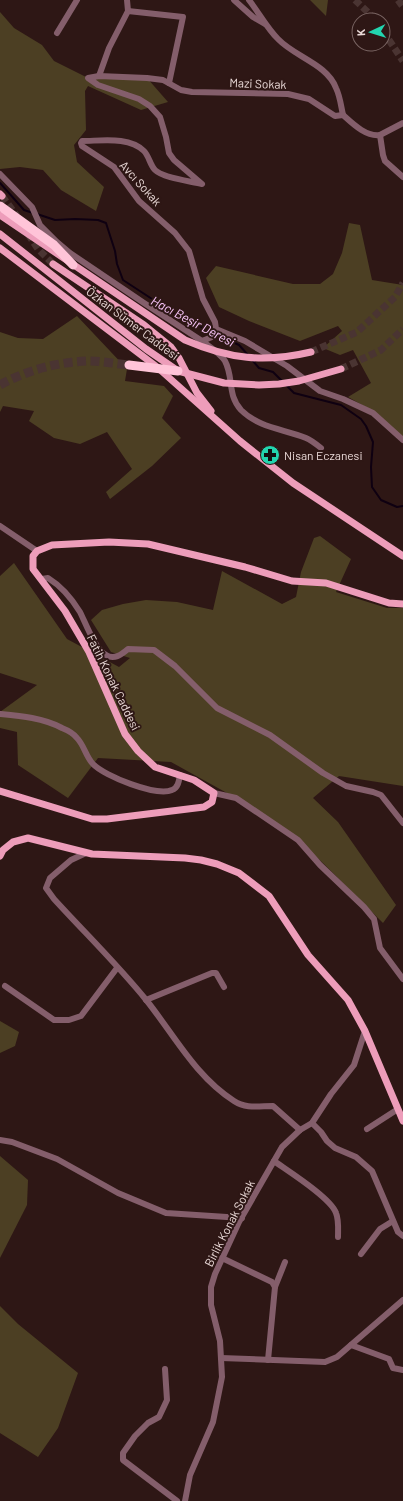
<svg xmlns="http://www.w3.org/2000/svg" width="403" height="1501" font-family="Barlow,sans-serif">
<rect width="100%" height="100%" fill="#2e1715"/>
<!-- green -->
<g fill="#4c3f23">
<polygon points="310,0 328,0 326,16"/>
<polygon points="0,12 14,28 42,45 54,61 88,78 147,78 168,102 141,110 88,86 85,91 86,130 74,145 77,162 104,187 96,211 61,190 43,170 20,167 0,169"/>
<polygon points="349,223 360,225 372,280 403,285 403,437 373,411 348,397 371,383 353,350 340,355 323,348 342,331 338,326 300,341 249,321 219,307 206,278 216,266 293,284 320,284 333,274 342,253"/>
<polygon points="77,316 127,369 125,381 164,386 173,396 162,418 181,438 152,466 110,499 106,492 132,469 107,432 80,444 54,438 29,421 34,411 3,406 0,412 0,332 18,338 43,339"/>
<polygon points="320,536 351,559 336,592 387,608 403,608 403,786 339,776 313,798 338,822 396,905 383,923 324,864 298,840 236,798 171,762 98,758 68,798 18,765 17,732 0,728 0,712 37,685 0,673 0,576 14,563 67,639 119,667 130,658 111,652 91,620 102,610 123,604 146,600 177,602 213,610 222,571 282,604 296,597 301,572 314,538"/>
<polygon points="0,1021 19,1032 15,1046 0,1053"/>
<polygon points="0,1156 28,1180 27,1205 0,1258"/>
<polygon points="0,1306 18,1324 78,1373 58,1428 38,1457 0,1433"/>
</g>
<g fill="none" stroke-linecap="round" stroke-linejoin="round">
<!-- stream -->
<g stroke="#0f0011" stroke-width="2">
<polyline points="0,183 24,210 33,213"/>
<polyline points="37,214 55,220 75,219 98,220 106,223 115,251 117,264 123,280 175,314 239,345 248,355"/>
<polyline points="252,360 259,368 273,372 282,381"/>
<polyline points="286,385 294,393 341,405 361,419 366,426 373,442 371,467 372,487 381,500 397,507 403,506"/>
</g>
<!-- major-tunnel -->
<g stroke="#4a3432" stroke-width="7" stroke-dasharray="7 3.5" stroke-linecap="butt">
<polyline points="355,0 376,20"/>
<polyline points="398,0 403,7"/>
<polyline points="383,31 403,61"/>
<polyline points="2,196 17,216"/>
<polyline points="28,234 38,249 53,264"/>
<polyline points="311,352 357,332 395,297 403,283"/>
<polyline points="341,369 381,350 403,329"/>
</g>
<!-- highway-tunnel -->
<path stroke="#4a3432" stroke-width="9" stroke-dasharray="9 4.5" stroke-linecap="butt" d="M0 385C27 370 58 362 89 361 102 361 116 364 129 365"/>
<!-- minor -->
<g stroke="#845e6b" stroke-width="6">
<polyline points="234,0 253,17 265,24"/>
<path d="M249 0C259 13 267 28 278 39 295 57 327 64 336 88 340 96 341 106 343 115"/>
<polyline points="128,11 183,17 169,83"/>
<polyline points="57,33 77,0"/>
<polyline points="99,76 109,48 128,11 127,0"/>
<path d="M343 115 335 116 309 99 288 94 192 92 181 90 163 80 147 78 99 76 88 78 98 85 139 99 150 106 160 117 166 137 169 153 174 160 202 184C190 181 163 178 155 170 150 165 149 156 144 151 129 136 101 141 82 141L81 143 82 146 114 167 139 201 175 233 189 251 203 299 215 322 216 329 245 341 260 350 287 366 320 391 343 399 373 413 403 440"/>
<path d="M343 115C353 124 366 137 380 135L383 155 385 161 403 177"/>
<polyline points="380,135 403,123"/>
<polyline points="0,174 32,207 40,225 57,242 70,253 144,303 202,341"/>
<path d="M216 329 212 337 202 341C210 347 220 353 225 361 234 378 227 395 241 410 259 428 284 429 306 438 311 440 316 444 321 448"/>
<polyline points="0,526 37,551"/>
<path d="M42 579 48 578C61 586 72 599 80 612 86 624 95 649 106 655 114 660 121 655 128 649L154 650 175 666 217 708 270 735 323 773 346 786 373 792 381 795 403 823"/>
<path d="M0 714C21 716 43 718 62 728 67 730 74 734 77 738 84 745 86 757 93 764 104 776 157 797 172 790 178 788 179 781 180 775"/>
<polyline points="214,793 236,798 298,840 320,865 364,907 374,919 380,948 403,979"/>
<path d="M86 853 71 860 50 878 46 888 54 899C85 933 118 965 147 1001 174 1035 196 1077 234 1101 246 1109 259 1106 273 1106L300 1130"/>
<polyline points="5,986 54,1020 69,1020 81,1016 117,968"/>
<polyline points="146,1000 212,973 216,973 224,987"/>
<polyline points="312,1123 321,1132 327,1141 335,1148 356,1157 372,1171 398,1232 403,1236"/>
<polyline points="367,1129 398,1109"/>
<polyline points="0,1140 12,1142 57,1159 118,1193 166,1213 242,1218"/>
<path d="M274 1161C288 1171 331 1198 336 1213 339 1220 338 1230 338 1237"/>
<polyline points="361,1254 380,1229 393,1221"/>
<polyline points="222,1258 272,1282 275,1287 268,1360"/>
<polyline points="275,1287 285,1262"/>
<polyline points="351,1345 389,1359 393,1368 403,1370"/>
<polyline points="221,1358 325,1362 337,1357 403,1300"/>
<polyline points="165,1369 167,1400 159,1417 148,1423 135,1436 123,1453 123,1460 177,1501"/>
<polyline points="185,1501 190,1475 213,1422 222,1377 220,1341 211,1305 211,1287 215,1274 239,1222 282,1147 300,1130 312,1123 331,1094 354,1065 365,1031"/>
</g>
<!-- major -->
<g stroke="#ed9dba" stroke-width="7">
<polyline points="0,194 2,196"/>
<path d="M0 215 185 340C229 359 264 363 311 352"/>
<polyline points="0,234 146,349 178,371 224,383 259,385 279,384 299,381 341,369"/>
<polyline points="0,248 157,367 240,441 293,483 403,556"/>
<polyline points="53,264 144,325 171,347 179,358 197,393 211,411"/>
<polyline points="0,791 92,819 107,819 204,807 212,802 214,793 194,780 155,767 138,751 125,734 89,652 65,611 33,569 33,556 37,551 52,545 109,542 148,544 245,567 292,581 326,583 389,603 403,604"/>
<polyline points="0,856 3,850 13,842 28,838 92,854 185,858 201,860 217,864 239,873 269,896 308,955 348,1000 365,1031 403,1121"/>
</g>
<!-- highway -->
<g stroke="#ffc4d8" stroke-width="9">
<polyline points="0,206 54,245 73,265"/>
<polyline points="129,365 178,371"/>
</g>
</g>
<!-- icons -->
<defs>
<symbol id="pharmacy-disc" viewBox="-11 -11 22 22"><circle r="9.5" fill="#22d5af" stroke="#2e1715"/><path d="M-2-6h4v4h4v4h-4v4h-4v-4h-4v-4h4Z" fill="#111"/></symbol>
</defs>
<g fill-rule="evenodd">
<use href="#pharmacy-disc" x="259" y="444" width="22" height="22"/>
</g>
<g text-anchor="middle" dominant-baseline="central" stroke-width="4" stroke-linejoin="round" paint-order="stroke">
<!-- street labels -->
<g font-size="12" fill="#ebdbd9" stroke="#2e1715">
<text transform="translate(258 83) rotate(2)">Mazi Sokak</text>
<text transform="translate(141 183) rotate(48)">Avcı Sokak</text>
<text transform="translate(133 323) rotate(37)">Özkan Sümer Caddesi</text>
<text transform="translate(114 682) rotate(64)">Fatih Konak Caddesi</text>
<text transform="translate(229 1223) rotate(-63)">Birlik Konak Sokak</text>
</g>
<!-- poi labels -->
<g font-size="12" fill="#ebdbd9" stroke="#2e1715" text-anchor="start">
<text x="284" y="455">Nisan Eczanesi</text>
</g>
<!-- water labels -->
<g font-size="13" font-style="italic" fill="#f9c5f9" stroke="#2e1715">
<text transform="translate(193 321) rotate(28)">Hacı Beşir Deresi</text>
</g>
</g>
<!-- north arrow -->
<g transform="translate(371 32) rotate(266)"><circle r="19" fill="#2e1715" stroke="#7a6563"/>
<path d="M0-3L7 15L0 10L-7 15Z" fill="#22d5af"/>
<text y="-6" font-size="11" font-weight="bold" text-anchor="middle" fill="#ebdbd9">K</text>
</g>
</svg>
